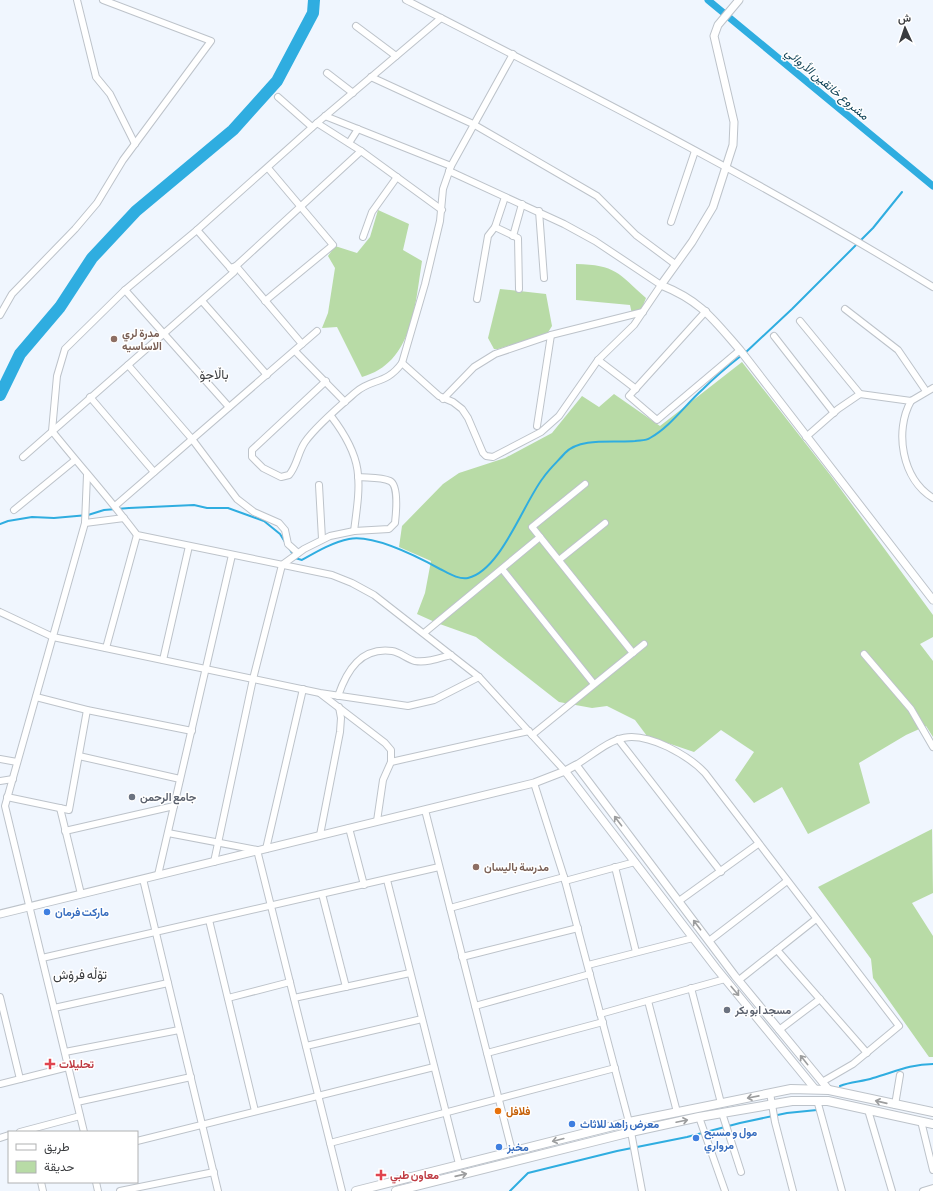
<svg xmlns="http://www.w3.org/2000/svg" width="933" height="1191" font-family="'Asap Condensed',Vazirmatn,sans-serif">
<rect width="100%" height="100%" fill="#f0f6fe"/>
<!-- green -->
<g fill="#b8dba6">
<path d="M378 210 409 224 403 250 422 261C415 305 413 363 362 377L337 327 322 328 328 313 335 268 328 256 335 246 357 253 370 237Z"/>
<path d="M576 264C616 265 618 273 646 298L640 313 632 314 630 305 576 300Z"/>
<polygon points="500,289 546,294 552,326 547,334 498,349 494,349 488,338"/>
<polygon points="742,362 831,476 933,615 933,637 920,644 933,661 933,737 926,726 906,735 859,763 870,803 808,834 782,787 754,803 735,780 754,752 721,730 694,752 647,736 635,720 607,706 592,708 559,702 476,637 437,623 417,614 425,593 431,561 399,547 402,526 443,484 459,473 505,458 552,433 582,396 599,407 614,394 660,426"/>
<polygon points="932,829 933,893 912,903 933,936 933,1057 929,1057 873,978 871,959 818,887"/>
</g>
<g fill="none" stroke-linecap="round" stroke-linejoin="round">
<!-- stream -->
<g stroke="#2fade0" stroke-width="2">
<polyline points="745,353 792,309 873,228 902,192"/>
<polyline points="0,524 8,521 32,517 54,518 88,515 104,510 129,508 194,505 207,508 228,508 264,521 280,534 285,542"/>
<path d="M289 548 295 558 302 560C316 552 333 542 349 539 374 534 418 557 440 569 448 573 459 580 468 578 501 570 523 504 543 478 549 469 558 461 565 453 580 437 615 443 635 441 640 440 646 441 650 438 671 426 685 405 703 389 715 377 728 366 742 355"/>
<path d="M840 1086C851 1081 862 1082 873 1078 894 1072 911 1064 933 1064"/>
<polyline points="510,1191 528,1173 617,1151 687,1137 740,1123 787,1113 817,1110"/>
</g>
<!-- canal -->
<polyline stroke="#2fade0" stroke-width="7" points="708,0 933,186"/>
<!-- river -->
<polyline stroke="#2fade0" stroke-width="12" points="0,395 20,354 60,307 92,258 136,211 233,130 277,81 313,13 314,0"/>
<defs>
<g id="minor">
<polyline points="77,0 96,77 110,94 135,144"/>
<path d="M406 0C584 91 763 182 933 287"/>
<path d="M441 18 317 123 197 230 125 290 65 349 57 376 52 431C80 466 110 499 137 535L332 575 352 583 374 595 479 677 565 771"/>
<polyline points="356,26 396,56"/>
<polyline points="327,73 353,93"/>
<polyline points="371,77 473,124 597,196 636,235 675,264"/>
<polyline points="278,97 312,127"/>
<polyline points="325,116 451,166"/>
<polyline points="317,123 361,151 442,210"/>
<polyline points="349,143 358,129"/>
<polyline points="539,211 544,278"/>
<polyline points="671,222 695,151"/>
<polyline points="495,227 518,238 519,289"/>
<polyline points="197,230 233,271"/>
<polyline points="513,236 522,204"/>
<polyline points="363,237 372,212 397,177"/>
<polyline points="230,268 236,266 302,344"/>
<polyline points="125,290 229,407"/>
<polyline points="477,299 488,236 495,227 505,197"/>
<polyline points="202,301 267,375"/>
<polyline points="265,301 333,245 268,168"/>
<polyline points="845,309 898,350 926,391"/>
<polyline points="706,311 629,396 657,420 740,350"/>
<polyline points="0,315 12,294 75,229 97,203 123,160 211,41 103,0"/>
<polyline points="800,321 860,394"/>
<polyline points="774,336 834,413"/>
<polyline points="295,351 345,402"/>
<polyline points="598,360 636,389"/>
<polyline points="402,363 439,396 453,402 462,409 468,418 483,453 486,456 493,457 541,432 559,416 598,360 634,325 661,285 595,241 564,224 449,171"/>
<polyline points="128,365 192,439 237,499 254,512 279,523 285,530 288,544 298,553"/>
<path d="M326 381 252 450V457L263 468 281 477 289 475C297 466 298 452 305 442 316 426 341 405 356 392 372 378 386 385 402 363L425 284 440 221 443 189 451 166 513 54"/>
<polyline points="90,397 154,472"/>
<polyline points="443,399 474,367 495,354 551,335 643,312"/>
<path d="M911 401C894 431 902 479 933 498"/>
<path d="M331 416C364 459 361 479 354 531"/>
<polyline points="537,426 551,335"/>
<polyline points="806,437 838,409 860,394 911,401 933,388"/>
<polyline points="23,457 234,272 236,266 361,151"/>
<polyline points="585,484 532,527 633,653"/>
<polyline points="319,485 322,539"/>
<polyline points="115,506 317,331"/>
<polyline points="14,510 75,460"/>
<polyline points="85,523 124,518"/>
<polyline points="559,560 605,523"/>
<polyline points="502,569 594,684"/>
<polyline points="0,612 53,637 320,693 408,706 434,700 479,677"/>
<polyline points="424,633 540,537"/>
<polyline points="106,648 137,535"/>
<polyline points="864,654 911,709 933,747"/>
<polyline points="163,660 189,546"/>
<polyline points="321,694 385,743 391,750 391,762 383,780 377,821"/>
<path d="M338 696C347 670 361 647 392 651 400 652 407 659 415 661 427 663 440 658 451 655"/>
<polyline points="36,697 87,710 192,731"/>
<polyline points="532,735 644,644"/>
<polyline points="618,739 721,872"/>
<polyline points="79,756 180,779"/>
<polyline points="0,759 17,762"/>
<polyline points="391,762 529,731"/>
<path d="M576 765C613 741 623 726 668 747 682 754 694 761 705 773L899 1026 853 1064 822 1082"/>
<polyline points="0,781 13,779"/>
<polyline points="534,783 564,877 629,1122"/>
<polyline points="7,797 69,810 87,710"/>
<polyline points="60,808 81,894"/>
<polyline points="425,810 512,1151"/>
<polyline points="349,828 364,885"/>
<polyline points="65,831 174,806"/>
<polyline points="168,833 257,850 342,1191"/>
<polyline points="320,835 340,732 341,718 339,707"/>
<polyline points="266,849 303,689"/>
<path d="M214 862 253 679 282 565 304 549 330 536 354 531 389 529 395 523C396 514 399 485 390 481 381 477 368 478 358 477"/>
<polyline points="615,867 636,952"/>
<polyline points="158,875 232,555"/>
<polyline points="143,879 218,1191"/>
<polyline points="387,880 459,1164"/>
<polyline points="565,881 635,862"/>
<polyline points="322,894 346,987"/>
<polyline points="679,901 758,844"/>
<polyline points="450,908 564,877"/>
<polyline points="209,920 255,1111"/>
<polyline points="709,941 787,881"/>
<polyline points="777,950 867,1053"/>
<polyline points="462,957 578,928"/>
<polyline points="42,958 439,867"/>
<polyline points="588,965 693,938"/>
<polyline points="739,980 816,919"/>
<polyline points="691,988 721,1103"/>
<polyline points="0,997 20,1079"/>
<polyline points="228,998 290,982"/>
<polyline points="294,998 410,973"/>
<polyline points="648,1001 677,1112"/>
<polyline points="475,1006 590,974"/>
<polyline points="54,1008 168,983"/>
<polyline points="600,1014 725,979"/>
<polyline points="779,1030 820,999"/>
<polyline points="306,1046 422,1019"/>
<polyline points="65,1052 179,1030"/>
<polyline points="487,1053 603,1022"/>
<polyline points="0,1084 68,1067"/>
<polyline points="770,1093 775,1122 793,1191"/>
<polyline points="817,1100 842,1191"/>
<polyline points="77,1102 191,1077"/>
<polyline points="895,1105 900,1075"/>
<polyline points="868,1110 892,1191"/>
<polyline points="722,1113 741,1172"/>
<polyline points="699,1117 725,1191"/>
<polyline points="921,1121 933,1170"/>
<polyline points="20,1132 80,1116"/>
<polyline points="84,1132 5,806 85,523 87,475"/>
<polyline points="631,1132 642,1191"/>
<polyline points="0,1138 9,1135"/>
<polyline points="137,1141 434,1067"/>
<polyline points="330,1143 615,1068"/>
<polyline points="41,1182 43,1191"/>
<polyline points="96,1182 98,1191"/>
<polyline points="120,1191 214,1172"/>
<polyline points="923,1191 933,1188"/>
</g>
<g id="tertiary">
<path d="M739 0 718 25 714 36 734 122 733 145 713 207 692 242 661 285C701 301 713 319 740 350L933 600"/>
<polyline points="565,771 716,968 815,1089"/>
<polyline points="0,914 534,783 565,771 576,765 735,976 829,1090"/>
</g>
<g id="secondary">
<polyline points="356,1191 629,1122 791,1089 829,1090 933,1112"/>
<polyline points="396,1191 631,1132 699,1117 792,1101 828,1101 933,1124"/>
</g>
</defs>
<!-- minor casing -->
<use href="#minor" stroke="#bdc3ca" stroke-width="8"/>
<!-- tertiary casing -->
<use href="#tertiary" stroke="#bdc3ca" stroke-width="9"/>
<!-- secondary casing -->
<use href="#secondary" stroke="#bdc3ca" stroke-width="10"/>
<!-- minor -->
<use href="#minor" stroke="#fff" stroke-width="6"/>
<!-- tertiary -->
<use href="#tertiary" stroke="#fff" stroke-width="7"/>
<!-- secondary -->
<use href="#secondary" stroke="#fff" stroke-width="8"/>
</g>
<!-- one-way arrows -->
<defs><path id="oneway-shaft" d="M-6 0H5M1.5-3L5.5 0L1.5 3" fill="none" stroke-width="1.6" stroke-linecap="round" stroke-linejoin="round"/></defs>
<g stroke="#9c9d9e">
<use href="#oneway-shaft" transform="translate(618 821) rotate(-127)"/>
<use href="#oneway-shaft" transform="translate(697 925) rotate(-127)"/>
<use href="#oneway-shaft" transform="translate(735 991) rotate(50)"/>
<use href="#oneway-shaft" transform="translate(804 1060) rotate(-129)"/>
<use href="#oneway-shaft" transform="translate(753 1097) rotate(169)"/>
<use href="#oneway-shaft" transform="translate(881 1102) rotate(-167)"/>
<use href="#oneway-shaft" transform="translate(682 1121) rotate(-12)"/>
<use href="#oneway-shaft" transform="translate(558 1140) rotate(166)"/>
<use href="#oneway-shaft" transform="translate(461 1175) rotate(-13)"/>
</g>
<!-- markers -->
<g fill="#8d6e63" stroke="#fff" stroke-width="1.5">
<circle cx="114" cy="339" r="4"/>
<circle cx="476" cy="867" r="4"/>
</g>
<g fill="#6b7280" stroke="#fff" stroke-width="1.5">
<circle cx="132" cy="797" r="4"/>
<circle cx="727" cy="1010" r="4"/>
</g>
<g fill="#3f7fe0" stroke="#fff" stroke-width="1.5">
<circle cx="47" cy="912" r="4"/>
<circle cx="572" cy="1124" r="4"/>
<circle cx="696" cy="1138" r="4"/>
<circle cx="499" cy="1147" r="4"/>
</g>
<g fill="#e0444e" stroke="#fff" stroke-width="1.5">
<path d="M48 1058h4v4h4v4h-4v4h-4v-4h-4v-4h4z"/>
<path d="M379 1169h4v4h4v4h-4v4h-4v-4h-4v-4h4z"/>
</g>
<circle fill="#e8710a" stroke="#fff" stroke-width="1.5" cx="498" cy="1111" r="4"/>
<g text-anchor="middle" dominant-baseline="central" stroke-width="3" stroke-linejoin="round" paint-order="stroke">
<!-- education labels -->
<g font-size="11" font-weight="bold" fill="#785e54" stroke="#fff" text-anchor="start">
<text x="122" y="333">مدرة لري<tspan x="122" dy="13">الاساسیه</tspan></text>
<text x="484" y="867">مدرسة بالیسان</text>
</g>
<!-- worship labels -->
<g font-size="11" font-weight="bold" fill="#5b616d" stroke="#fff" text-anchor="start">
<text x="140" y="797">جامع الرحمن</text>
<text x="735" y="1010">مسجد ابو بكر</text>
</g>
<!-- shop labels -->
<g font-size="11" font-weight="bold" fill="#366cbe" stroke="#fff" text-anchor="start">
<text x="55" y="912">مارکت فرمان</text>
<text x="580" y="1124">معرض زاهد للاثاث</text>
<text x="704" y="1132">مول و مسبح<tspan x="704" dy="13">مرواري</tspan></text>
<text x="507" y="1147">مخبز</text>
</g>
<!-- health labels -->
<g font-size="11" font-weight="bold" fill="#be3a42" stroke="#fff" text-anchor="start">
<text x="59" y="1064">تحلیلات</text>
<text x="390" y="1175">معاون طبي</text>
</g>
<!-- food labels -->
<g font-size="11" font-weight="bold" fill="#c56008" stroke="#fff" text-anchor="start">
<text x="506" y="1111">فلافل</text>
</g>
<!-- water labels -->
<g font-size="12" font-style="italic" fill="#0b3f54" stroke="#fff">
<text transform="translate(827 84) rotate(40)">مشروع خانقين الأروائي</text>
</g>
<!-- quarter labels -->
<g font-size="13" fill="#393b3e" stroke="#fff">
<text x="214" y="374">باڵاجۆ</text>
<text x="80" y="974">تۆڵە فرۆش</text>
</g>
</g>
<!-- legend -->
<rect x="8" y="1131" width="130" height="52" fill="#ffffff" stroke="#b0b1b2"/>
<rect x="16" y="1144" width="20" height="6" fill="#ffffff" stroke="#b0b1b2"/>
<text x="44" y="1151" font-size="12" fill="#393b3e">طريق</text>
<rect x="16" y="1161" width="20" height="12" fill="#b8dba6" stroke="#b0b1b2"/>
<text x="44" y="1171" font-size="12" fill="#393b3e">حديقة</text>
<!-- north arrow -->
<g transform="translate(905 28) rotate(357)" stroke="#ffffff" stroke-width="3" paint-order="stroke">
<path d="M0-3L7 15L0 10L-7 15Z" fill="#393b3e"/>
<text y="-6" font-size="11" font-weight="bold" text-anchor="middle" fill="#393b3e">ش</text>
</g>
</svg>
